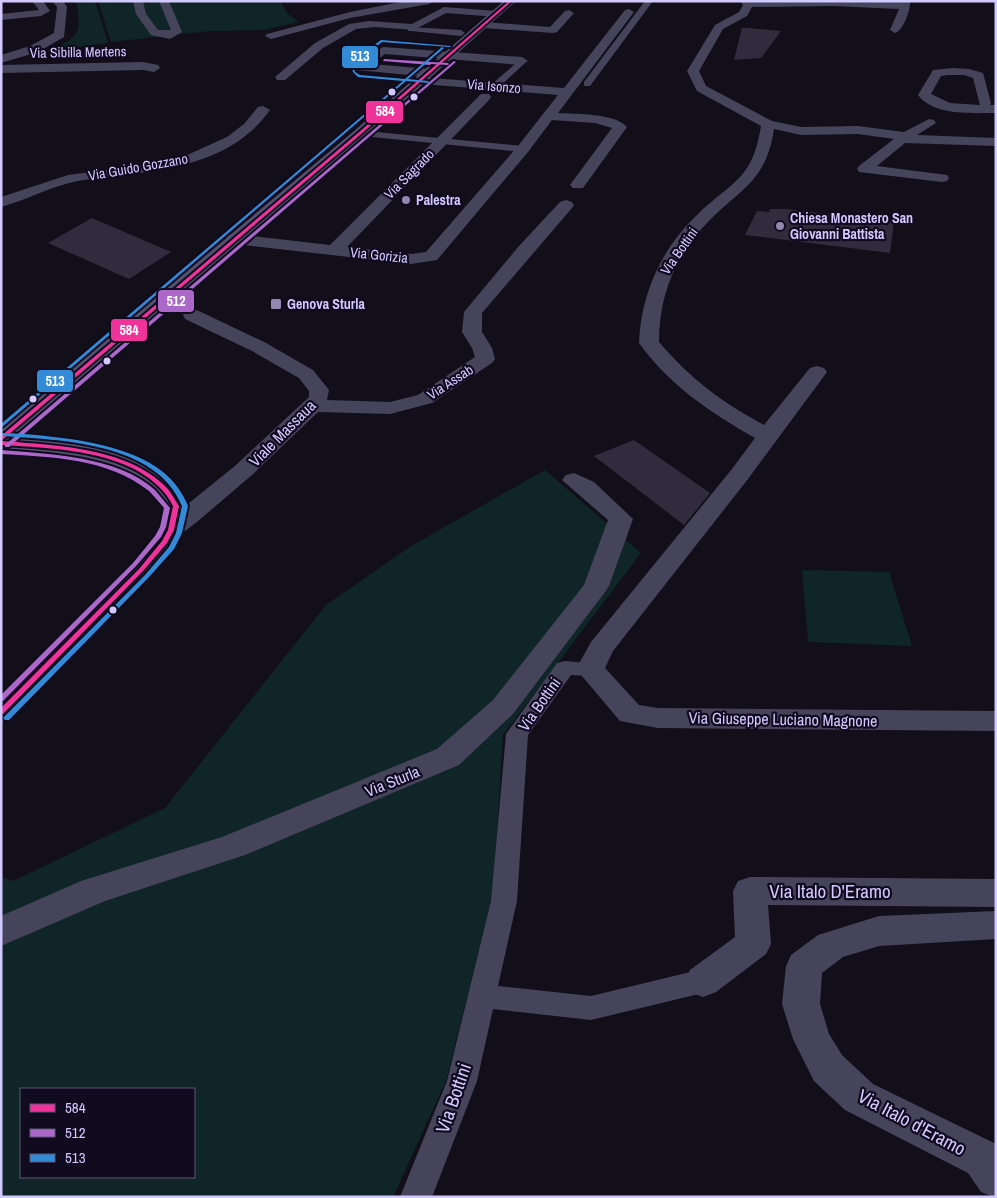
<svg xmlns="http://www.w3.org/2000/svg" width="997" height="1198" font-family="'Archivo Narrow',sans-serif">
<rect width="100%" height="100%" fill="#120f1a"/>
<!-- green -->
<g fill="#0f2527" fill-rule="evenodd">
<path d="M76 1H95L108 43 46 51C78 38 83 36 76 1Z"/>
<polygon points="98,1 280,1 288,14 299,22 264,30 210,31 111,42"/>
<path d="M545 470 641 553 503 735 493 893 446 1081 393 1197H1V877L13 881 165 808 326 605 411 546ZM21 1089H194V1177H21Z"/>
<polygon points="802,570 889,572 912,646 808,642"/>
</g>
<!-- building -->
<g fill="#302c3e">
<polygon points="742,28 749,28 781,31 761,58 734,60"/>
<polygon points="770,209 786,209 894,222 890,253 745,235 757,211 769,212"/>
<polygon points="92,218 171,252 129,279 48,243"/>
<polygon points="634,440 710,493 684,525 594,456"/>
</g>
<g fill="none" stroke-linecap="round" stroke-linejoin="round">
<!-- pedestrian -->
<g fill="#46445b" fill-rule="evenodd">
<polygon points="645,1 653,1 590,86 584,86 584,82"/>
<polygon points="408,27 461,30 465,33 461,36 411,31 408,31"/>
<polygon points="522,58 526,61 525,63 498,88 492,88 492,84"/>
<polygon points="376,132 523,146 528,149 523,152 372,137 371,135 372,133"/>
<polygon points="565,661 598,664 601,669 598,674 590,676 571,675 528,735 517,901 498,986 591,996 703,969 713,973 717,981 713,989 703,993 591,1020 493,1009 477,1081 432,1197 400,1197 447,1081 491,901 506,734 557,663"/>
</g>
<!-- minor -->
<g fill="#46445b" fill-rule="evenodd">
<polygon points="32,1 43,1 50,11 41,16 1,20 1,14 39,10"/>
<polygon points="133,1 143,1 146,14 158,30 171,30 159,1 169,1 182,32 170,39 151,35 136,14"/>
<polygon points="405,1 434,1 429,4 350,18 271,39 265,36 267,34 350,12"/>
<path d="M740 1H910C911 9 903 31 895 33L890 30 899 9 833 6 752 7 747 16 723 29 699 71 706 86 772 121 801 127 858 126 904 132 929 119 934 120 936 123 917 135 996 138V146L905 143 877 166 947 175 949 178 947 181 942 182 859 172 857 169 859 166 894 139 858 134 801 135 774 129C766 182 741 188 708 222 675 255 659 296 659 342 692 380 720 401 764 425L810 368 817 366 824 368 827 372 748 479 613 651 605 668 639 705 658 708 996 711V731L658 728 620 721 576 669 591 642 732 469 755 438C711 413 669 385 639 343 641 294 661 249 697 215 733 180 752 181 761 126L697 91 687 71 715 25 739 12 743 5Z"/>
<polygon points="444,7 497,11 502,14 497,17 446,13 414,30 375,27 356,29 323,48 285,80 277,80 275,77 315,43 349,24 369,21 412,24"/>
<path d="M629 9 634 12 558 113C575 114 615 113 627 127L583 188H573L570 185 612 128 595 123 552 120 528 152 437 260 411 264 234 244 228 243 226 239 228 235 234 234 330 245 481 94H489L491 97 489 100 347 247 411 254 426 252 518 146 558 95 422 84 418 83 416 80 418 77 564 88 625 10Z"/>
<polygon points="569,10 574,13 557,32 553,33 484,28 479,25 484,22 550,27 565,11"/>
<polygon points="383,47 522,57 528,61 522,65 385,54 372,64 429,69 435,73 429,77 357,70 355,67 357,64"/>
<polygon points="143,62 158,65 160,68 154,72 143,70 1,73 1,65"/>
<path d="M953 68 969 69 983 73 991 103 990 105H996V113C972 113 934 116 918 95L933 70ZM947 75H964L973 78 980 105 950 103 931 94 941 76Z"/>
<path d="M263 106 270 110C225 173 146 170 78 181 51 186 27 200 1 207V197L68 175 145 165 185 156 227 137 244 124 258 107Z"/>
<polygon points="566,200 572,202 574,205 572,208 482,313 482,332 492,348 495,359 492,363 432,403 390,414 318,412 252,475 198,521 180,535 171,537 162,535 159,530 162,525 236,465 309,397 309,391 299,378 252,351 185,319 183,315 185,311 192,309 199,311 266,343 313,370 329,390 327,400 390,402 418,395 475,357 472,348 462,332 464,312 519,246 560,202"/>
<polygon points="574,473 594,482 633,519 609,586 605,592 513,714 459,765 245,855 105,901 1,946 1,916 81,881 222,837 437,749 493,700 584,585 608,520 562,480 566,475"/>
<polygon points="750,877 996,879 996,907 768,905 771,944 766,954 716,992 703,997 690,992 685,981 690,970 735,937 733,891 738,881"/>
<polygon points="996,911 996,939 879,946 843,957 822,973 820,1004 829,1034 842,1055 873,1084 996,1144 996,1197 994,1197 981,1192 968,1173 845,1110 814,1081 793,1039 782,1004 786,966 791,955 818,935 879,916"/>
</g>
<!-- tertiary -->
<polygon fill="#46445b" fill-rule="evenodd" points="52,1 63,1 67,7 64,37 38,52 1,63 1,55 30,46 54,33 57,7"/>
<!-- secondary -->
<path fill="#53506f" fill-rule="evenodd" d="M504 1H516L364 137 17 437C61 441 143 449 173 484 179 490 184 499 188 506L184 530 174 547 150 576 12 719 1 722V694L132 564 153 539 158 530 164 506C131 455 56 454 1 450V427L354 131Z"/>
<defs>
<g id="bus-1">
<polygon points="509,1 512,1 360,135 1,441 1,436 358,133"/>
<path d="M1 441C53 445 127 447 166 487 171 492 175 500 179 506L174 530 167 543 143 571 3 714H1V708L139 569 162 541 168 530 173 506C170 501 167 495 162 490 127 450 51 448 1 445Z"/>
</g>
<g id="bus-2">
<polygon points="384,59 448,63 449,64 448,65 431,64 430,65 383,61"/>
<polygon points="454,61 456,62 9,447 5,447 5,445"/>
<path d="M1 450C49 454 118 456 155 490 160 496 165 502 170 508L166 527 161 537 137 565 3 701H1V695L133 563 155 536 160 527 164 508C159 502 154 496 149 491 107 458 52 457 1 454Z"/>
</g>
<g id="bus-3">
<polygon points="381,40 451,46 450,47 382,42 357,61 353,65 355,72 360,75 405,79 442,47 444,48 408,79 428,81 429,83 406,81 1,428 1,424 403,81 358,77 353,72 351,65 355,59"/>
<path d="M1 433C13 433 24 434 36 435 76 439 131 446 163 472 174 481 183 493 188 506L182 533 174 549 149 577 9 720H5L3 718 5 716 145 575 169 547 176 533 182 506C156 442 60 440 2 436Z"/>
</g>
</defs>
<!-- bus-1 casing -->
<use href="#bus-1" stroke="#100b1f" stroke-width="4"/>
<!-- bus-2 casing -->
<use href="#bus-2" stroke="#100b1f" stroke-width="4"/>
<!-- bus-3 casing -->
<use href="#bus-3" stroke="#100b1f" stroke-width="4"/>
<!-- bus-1 -->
<use href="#bus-1" fill="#ef339a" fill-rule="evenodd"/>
<!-- bus-2 -->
<use href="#bus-2" fill="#ac68c9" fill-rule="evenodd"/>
<!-- bus-3 -->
<use href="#bus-3" fill="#338bd7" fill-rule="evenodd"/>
</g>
<!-- markers -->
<g fill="#d2c9ff" stroke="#100b1f" stroke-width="2">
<circle cx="392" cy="92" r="4.5"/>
<circle cx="414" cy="97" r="4.5"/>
<circle cx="107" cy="361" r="4.5"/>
<circle cx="33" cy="399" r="4.5"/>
<circle cx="113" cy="610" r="4.5"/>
</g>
<g fill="#8f88af" stroke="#100b1f" stroke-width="2">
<circle cx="406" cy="200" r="5"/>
<circle cx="780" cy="226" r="5"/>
<rect x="270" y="298" width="12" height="12" rx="2.5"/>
</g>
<g text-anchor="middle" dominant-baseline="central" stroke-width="4.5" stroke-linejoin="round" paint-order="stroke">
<!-- far-street labels -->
<g font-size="14" fill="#d2c9ff" stroke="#100b1f">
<text transform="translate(78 52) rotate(-1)">Via Sibilla Mertens</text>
<text transform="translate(494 86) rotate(5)">Via Isonzo</text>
<text transform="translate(138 167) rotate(-10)">Via Guido Gozzano</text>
<text transform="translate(409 174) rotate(-45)">Via Sagrado</text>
<text transform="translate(679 251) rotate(-55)">Via Bottini</text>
<text transform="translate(379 255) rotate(6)">Via Gorizia</text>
<text transform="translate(450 382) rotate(-33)">Via Assab</text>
</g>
<!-- far-poi labels -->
<g font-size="14" font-weight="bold" fill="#d2c9ff" stroke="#100b1f" text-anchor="start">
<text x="416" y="200">Palestra</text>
<text x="790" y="218">Chiesa Monastero San<tspan x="790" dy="16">Giovanni Battista</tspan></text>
<text x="287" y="304">Genova Sturla</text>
</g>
<!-- street labels -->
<g font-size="16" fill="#d2c9ff" stroke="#100b1f">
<text transform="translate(282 433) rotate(-45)">Viale Massaua</text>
<text transform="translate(539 704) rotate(-55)">Via Bottini</text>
<text transform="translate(783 719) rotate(1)">Via Giuseppe Luciano Magnone</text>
<text transform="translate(392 781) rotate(-22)">Via Sturla</text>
</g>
<!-- near-street labels -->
<g font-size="19" fill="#d2c9ff" stroke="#100b1f">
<text x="830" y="891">Via Italo D'Eramo</text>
<text transform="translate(453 1098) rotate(-71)">Via Bottini</text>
<text transform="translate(912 1122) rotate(28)">Via Italo d'Eramo</text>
</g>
</g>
<g stroke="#100b1f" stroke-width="2">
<rect x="341" y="45" width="38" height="24" rx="5" fill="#338bd7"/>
<rect x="365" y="100" width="39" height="24" rx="5" fill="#ef339a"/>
<rect x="157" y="289" width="38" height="24" rx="5" fill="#ac68c9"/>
<rect x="110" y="318" width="38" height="24" rx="5" fill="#ef339a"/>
<rect x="36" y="369" width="38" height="24" rx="5" fill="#338bd7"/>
</g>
<g font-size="14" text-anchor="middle" font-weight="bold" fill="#fff">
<text x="360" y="61">513</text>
<text x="385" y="116">584</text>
<text x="176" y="306">512</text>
<text x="129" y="335">584</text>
<text x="55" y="386">513</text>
</g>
<!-- border -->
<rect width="997" height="1198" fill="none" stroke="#d2c9ff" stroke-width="5"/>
<!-- legend -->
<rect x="20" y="1088" width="175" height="90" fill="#100b1f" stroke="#5e5779"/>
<rect x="30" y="1104" width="25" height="8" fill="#ef339a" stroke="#5e5779"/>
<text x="65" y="1113" font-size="15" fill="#d2c9ff">584</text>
<rect x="30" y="1129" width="25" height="8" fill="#ac68c9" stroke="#5e5779"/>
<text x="65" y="1138" font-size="15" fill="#d2c9ff">512</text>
<rect x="30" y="1154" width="25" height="8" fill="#338bd7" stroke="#5e5779"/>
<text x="65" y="1163" font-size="15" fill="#d2c9ff">513</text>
</svg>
